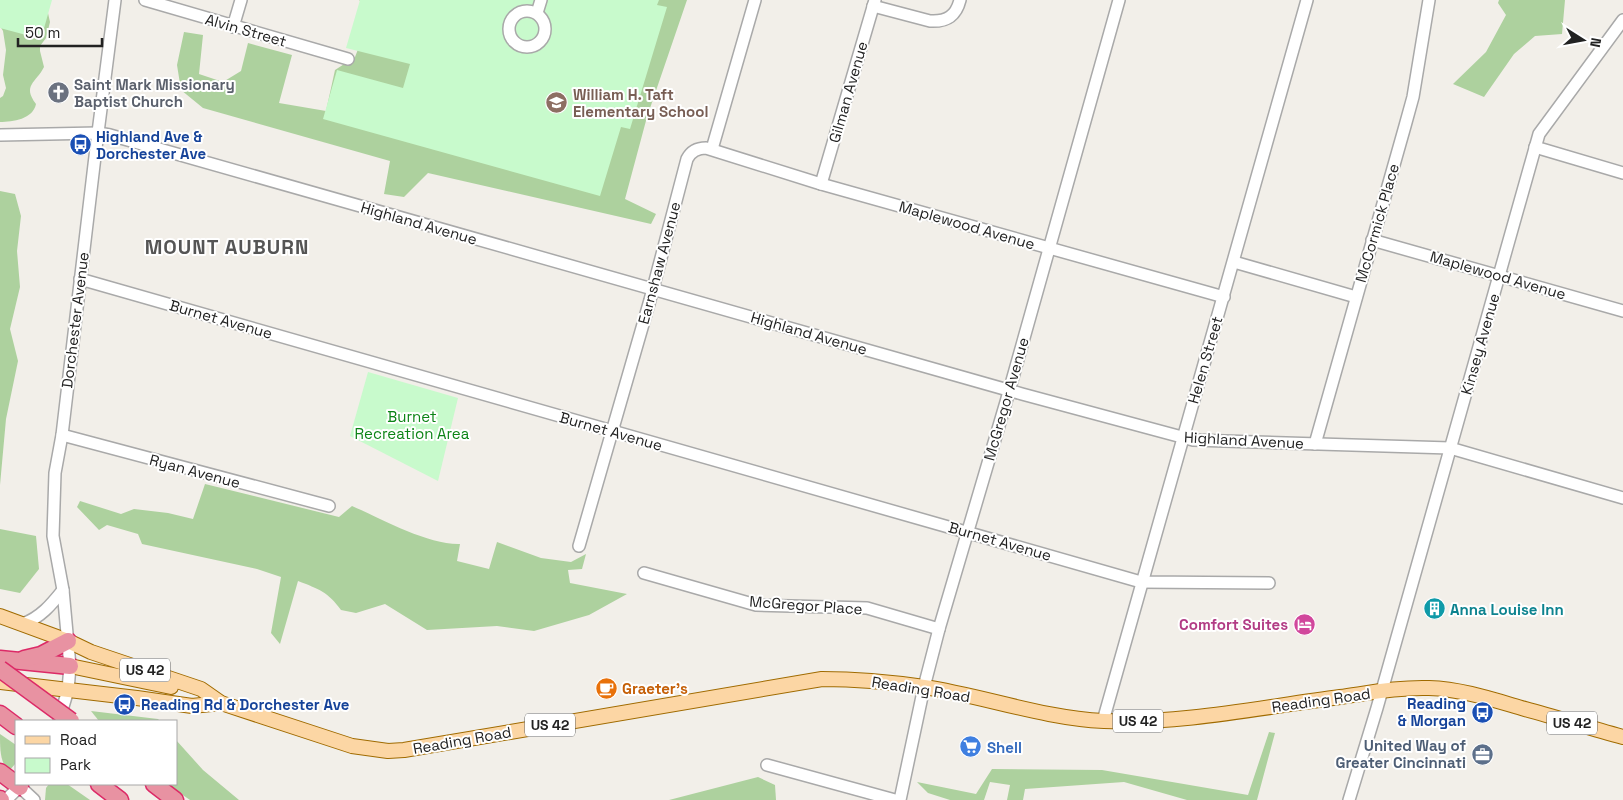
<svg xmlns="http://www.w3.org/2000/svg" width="1623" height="800" font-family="'Space Grotesk',sans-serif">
<rect width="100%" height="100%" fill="#f2efe9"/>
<!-- forest -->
<g fill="#add19e">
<path d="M0 0 48 13 50 22 46 38 40 46V51L44 67C36 83 22 85 36 104 33 119 13 122 0 122V98L3 96 6 88 3 75 6 50 3 31 0 26Z"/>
<polygon points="359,0 687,0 647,117 625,199 656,214 651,224 428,173 404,197 384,194 390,161 203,108 181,90 177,65 184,32 203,35 199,74 223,82 241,71 248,43 292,55 279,103 326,111 335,70 355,57 373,11"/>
<polygon points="1499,0 1565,0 1562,34 1535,36 1514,54 1484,97 1453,84 1486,52 1506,15 1498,3"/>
<polygon points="0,191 15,194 21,216 17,251 20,287 10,329 18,361 6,419 0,485"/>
<path d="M205 484 339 517 352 506C382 519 428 545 460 544L457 561 489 569 497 542 541 558 571 562 586 554 582 569 568 570 570 583 627 594 589 615 534 631 497 626 427 630 385 604 356 613 341 610C328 592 319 589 298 581L280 644 271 633 281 577 257 569 142 544 138 534 107 525 99 530 77 507 80 501 121 514 134 509 168 513 193 519Z"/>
<polygon points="0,529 36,536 39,569 20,593 0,589"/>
<polygon points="91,711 158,719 160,721 99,721"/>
<polygon points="1269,732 1275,733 1257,800 1187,800 1124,782 1025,789 1023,800 1007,800 1010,785 990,782 984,800 950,800 928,793 917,782 976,794 992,769 1102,770 1248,795"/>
<path d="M0 734 16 745V763L9 771C0 763 0 749 0 734Z"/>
<polygon points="176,740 203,770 239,800 190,800 167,784 176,784"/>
<polygon points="758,777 775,785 776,800 669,800"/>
<polygon points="49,784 67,784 90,800 45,800 46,788"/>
</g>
<!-- park -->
<g fill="#c8facc">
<polygon points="0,0 52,0 41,39 0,28"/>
<polygon points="360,0 659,0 657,5 667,7 630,129 621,127 600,196 323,119 337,70 403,88 410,64 346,48"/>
<polygon points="368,372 458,398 438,481 350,436"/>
</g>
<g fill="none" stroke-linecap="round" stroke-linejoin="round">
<defs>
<g id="minor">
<polyline points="145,0 348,59"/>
<path d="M873 6 930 21C947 22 956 16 960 0"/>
<circle cx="527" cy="29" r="18"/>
<polyline points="537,13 541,0"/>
<polyline points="233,27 241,0"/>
<polyline points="0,135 98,133 110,135 1022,394 1193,440 1450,448 1623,498"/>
<polyline points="1535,147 1623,173"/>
<polyline points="712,149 755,0"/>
<polyline points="821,184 875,0"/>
<polyline points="1372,240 1623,311"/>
<polyline points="1234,262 1356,297"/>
<polyline points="80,279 1141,582 1269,583"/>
<polyline points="62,435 329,506"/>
<polyline points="1315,444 1405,126 1413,97 1429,0"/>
<path d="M579 546 650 300 687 159C691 151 697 148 706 148L821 184 1224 297"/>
<polyline points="644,573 756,605 867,608 939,629"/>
<path d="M23 624C41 617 51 605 63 590"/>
<polyline points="59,720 68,690 70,666 63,590 53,536 55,473 62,435 96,148 115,0"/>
<polyline points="1103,721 1307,0"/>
<polyline points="767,765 895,800"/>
<polyline points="20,787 34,800"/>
<polyline points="6,800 22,784"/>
<polyline points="900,800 924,687 939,629 1006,402 1119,0"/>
<polyline points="1349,800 1377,708 1539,134 1623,20"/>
</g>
<g id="major">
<path d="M0 616 68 641 91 652 201 689 221 703 352 746 388 751 404 750 822 679C856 679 890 682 924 687 984 696 1042 718 1104 721 1183 724 1262 707 1340 697 1369 693 1399 687 1429 688 1462 689 1494 700 1525 709 1558 718 1590 728 1623 737"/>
<polyline points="70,666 171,687"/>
<polyline points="0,682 137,698 192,706 221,703"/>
</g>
<g id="highway">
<polyline points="0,659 70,666"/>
<polyline points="24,659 41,655 68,641"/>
<polyline points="0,714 16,726"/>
<polyline points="0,772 20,787"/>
<polyline points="99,784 120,800"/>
<polyline points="154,784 175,800"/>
<polyline points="0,799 1,800"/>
</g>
</defs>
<!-- minor casing -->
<use href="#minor" stroke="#a9a9a9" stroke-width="14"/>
<!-- major casing -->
<use href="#major" stroke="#a06b00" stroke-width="16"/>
<!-- highway casing -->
<use href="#highway" stroke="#dc2a67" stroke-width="19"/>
<!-- minor -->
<use href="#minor" stroke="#fff" stroke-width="11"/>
<!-- major -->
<use href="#major" stroke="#fcd6a4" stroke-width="14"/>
<!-- highway -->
<use href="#highway" stroke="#e892a2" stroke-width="16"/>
<defs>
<polyline id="highway-bridge" points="0,669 71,721"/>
</defs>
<!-- highway-bridge casing -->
<use href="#highway-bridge" stroke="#dc2a67" stroke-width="19" stroke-linecap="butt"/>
<!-- highway-bridge -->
<use href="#highway-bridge" stroke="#e892a2" stroke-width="16"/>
</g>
<!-- icons -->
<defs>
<symbol id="church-disc" viewBox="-11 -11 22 22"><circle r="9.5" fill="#6b7280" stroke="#fff"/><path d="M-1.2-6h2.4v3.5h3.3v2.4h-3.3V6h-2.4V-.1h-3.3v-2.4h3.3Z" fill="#fff"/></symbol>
<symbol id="school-disc" viewBox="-11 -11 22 22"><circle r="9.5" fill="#8d6e63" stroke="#fff"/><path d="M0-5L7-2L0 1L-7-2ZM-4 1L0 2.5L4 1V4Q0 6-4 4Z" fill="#fff"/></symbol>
<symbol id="bus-disc" viewBox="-11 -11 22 22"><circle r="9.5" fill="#1a4fb4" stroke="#fff"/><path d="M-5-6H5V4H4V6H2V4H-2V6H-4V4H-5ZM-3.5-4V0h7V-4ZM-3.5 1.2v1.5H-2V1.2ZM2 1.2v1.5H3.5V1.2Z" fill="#fff"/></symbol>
<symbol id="building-disc" viewBox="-11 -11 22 22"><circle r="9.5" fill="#0f9aa8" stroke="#fff"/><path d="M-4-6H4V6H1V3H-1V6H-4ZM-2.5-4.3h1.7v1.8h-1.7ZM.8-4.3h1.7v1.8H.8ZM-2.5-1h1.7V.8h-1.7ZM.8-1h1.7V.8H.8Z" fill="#fff"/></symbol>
<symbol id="hotel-disc" viewBox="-11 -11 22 22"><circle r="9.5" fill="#d1479c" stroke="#fff"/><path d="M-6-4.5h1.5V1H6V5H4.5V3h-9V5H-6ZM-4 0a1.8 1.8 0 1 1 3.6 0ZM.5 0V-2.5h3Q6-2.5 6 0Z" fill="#fff"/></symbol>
<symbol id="cafe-disc" viewBox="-11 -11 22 22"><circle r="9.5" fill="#e8710a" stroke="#fff"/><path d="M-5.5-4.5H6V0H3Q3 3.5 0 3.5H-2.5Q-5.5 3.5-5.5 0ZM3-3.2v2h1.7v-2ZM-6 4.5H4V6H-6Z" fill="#fff"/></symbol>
<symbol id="supermarket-disc" viewBox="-11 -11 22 22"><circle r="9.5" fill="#3f7fe0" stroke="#fff"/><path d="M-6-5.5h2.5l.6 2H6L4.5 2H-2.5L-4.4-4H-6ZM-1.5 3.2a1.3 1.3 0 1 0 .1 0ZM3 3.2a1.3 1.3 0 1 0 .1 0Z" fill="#fff"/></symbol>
<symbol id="office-disc" viewBox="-11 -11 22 22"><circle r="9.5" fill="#5c6f8a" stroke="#fff"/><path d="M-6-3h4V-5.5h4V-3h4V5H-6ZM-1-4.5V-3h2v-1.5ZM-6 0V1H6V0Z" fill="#fff"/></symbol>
</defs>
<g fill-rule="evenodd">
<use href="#church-disc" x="46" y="80" width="25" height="25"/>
<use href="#school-disc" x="544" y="90" width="25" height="25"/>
<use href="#bus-disc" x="68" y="132" width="25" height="25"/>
<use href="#building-disc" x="1422" y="596" width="25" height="25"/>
<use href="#hotel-disc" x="1292" y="612" width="25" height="25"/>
<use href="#cafe-disc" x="594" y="676" width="25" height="25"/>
<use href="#bus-disc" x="112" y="692" width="25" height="25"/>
<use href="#bus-disc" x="1470" y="700" width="25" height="25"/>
<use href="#supermarket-disc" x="958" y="734" width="25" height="25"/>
<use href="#office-disc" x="1470" y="742" width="25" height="25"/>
</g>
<g text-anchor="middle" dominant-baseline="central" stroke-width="4" stroke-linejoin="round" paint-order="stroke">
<!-- shield labels -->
<g fill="#fff" stroke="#646464" stroke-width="1">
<rect x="120" y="658.5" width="50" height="23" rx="4"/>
<rect x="1113" y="709.5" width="50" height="23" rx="4"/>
<rect x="1547" y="711.5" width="50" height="23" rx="4"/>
<rect x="525" y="713.5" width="50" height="23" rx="4"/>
</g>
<g font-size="14" font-weight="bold" fill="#222">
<text x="145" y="670">US 42</text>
<text x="1138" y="721">US 42</text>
<text x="1572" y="723">US 42</text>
<text x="550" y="725">US 42</text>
</g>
<!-- street labels -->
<g font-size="15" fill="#222" stroke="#fff">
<text transform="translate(246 30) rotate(16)">Alvin Street</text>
<text transform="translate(848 92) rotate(-74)">Gilman Avenue</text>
<text transform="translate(419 223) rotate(16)">Highland Avenue</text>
<text transform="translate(1377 223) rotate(-74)">McCormick Place</text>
<text transform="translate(967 225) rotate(16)">Maplewood Avenue</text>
<text transform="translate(659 263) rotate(-75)">Earnshaw Avenue</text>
<text transform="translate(1498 275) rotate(16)">Maplewood Avenue</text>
<text transform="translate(221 319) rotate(16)">Burnet Avenue</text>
<text transform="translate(75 320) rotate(-83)">Dorchester Avenue</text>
<text transform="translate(809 333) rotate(16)">Highland Avenue</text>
<text transform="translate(1480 344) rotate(-74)">Kinsey Avenue</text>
<text transform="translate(1205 360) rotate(-74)">Helen Street</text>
<text transform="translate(1006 399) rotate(-74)">McGregor Avenue</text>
<text transform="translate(611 431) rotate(16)">Burnet Avenue</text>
<text transform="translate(1244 440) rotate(3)">Highland Avenue</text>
<text transform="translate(195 471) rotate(15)">Ryan Avenue</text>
<text transform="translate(1000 541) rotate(16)">Burnet Avenue</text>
<text transform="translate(806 605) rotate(4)">McGregor Place</text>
<text transform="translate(921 689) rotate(9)">Reading Road</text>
<text transform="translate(1321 700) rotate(-8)">Reading Road</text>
<text transform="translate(462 740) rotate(-10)">Reading Road</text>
</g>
<!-- worship labels -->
<g font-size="15" font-weight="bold" fill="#5b616d" stroke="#fff" text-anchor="start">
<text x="74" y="84">Saint Mark Missionary<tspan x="74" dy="17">Baptist Church</tspan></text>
</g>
<!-- education labels -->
<g font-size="15" font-weight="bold" fill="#785e54" stroke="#fff" text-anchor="start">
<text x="573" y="94">William H. Taft<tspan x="573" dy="17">Elementary School</tspan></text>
</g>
<!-- transit labels -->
<g font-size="15" font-weight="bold" fill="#164399" stroke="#fff" text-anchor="start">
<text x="96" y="136">Highland Ave &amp;<tspan x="96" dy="17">Dorchester Ave</tspan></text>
<text x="1466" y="703" text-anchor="end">Reading<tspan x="1466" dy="17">&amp; Morgan</tspan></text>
<text x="141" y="704">Reading Rd &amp; Dorchester Ave</text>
</g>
<!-- park labels -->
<g font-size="15" fill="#0c8416" stroke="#fff">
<text x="412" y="416">Burnet<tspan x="412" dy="17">Recreation Area</tspan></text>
</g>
<!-- culture labels -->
<g font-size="15" font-weight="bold" fill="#0d838f" stroke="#fff" text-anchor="start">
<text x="1450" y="609">Anna Louise Inn</text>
</g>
<!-- hotel labels -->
<g font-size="15" font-weight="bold" fill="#b23c85" stroke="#fff" text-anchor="end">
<text x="1288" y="624">Comfort Suites</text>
</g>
<!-- food labels -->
<g font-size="15" font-weight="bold" fill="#c56008" stroke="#fff" text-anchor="start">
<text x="622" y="688">Graeter's</text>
</g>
<!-- service labels -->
<g font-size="15" font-weight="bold" fill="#4e5e75" stroke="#fff" text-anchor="end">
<text x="1466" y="745">United Way of<tspan x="1466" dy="17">Greater Cincinnati</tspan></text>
</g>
<!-- shop labels -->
<g font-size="15" font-weight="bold" fill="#366cbe" stroke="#fff" text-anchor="start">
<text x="987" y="747">Shell</text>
</g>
<!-- district labels -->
<g font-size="20" font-weight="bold" letter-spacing="1" fill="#555" stroke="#fff">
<text x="227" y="247">MOUNT AUBURN</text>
</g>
</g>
<!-- legend -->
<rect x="15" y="720" width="162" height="65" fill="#ffffff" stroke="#a7a7a7"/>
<rect x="25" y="736" width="25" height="8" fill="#fcd6a4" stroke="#a7a7a7"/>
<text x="60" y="745" font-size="15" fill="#222222">Road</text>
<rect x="25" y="758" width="25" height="15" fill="#c8facc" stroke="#a7a7a7"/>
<text x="60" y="770" font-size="15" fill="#222222">Park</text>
<!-- north arrow -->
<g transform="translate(1583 40) rotate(101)" stroke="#ffffff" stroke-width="4" paint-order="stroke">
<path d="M0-4L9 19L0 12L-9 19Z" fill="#222222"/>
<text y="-8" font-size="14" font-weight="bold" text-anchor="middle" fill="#222222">N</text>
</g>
<!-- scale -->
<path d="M18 38v8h84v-8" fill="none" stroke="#222222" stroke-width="2.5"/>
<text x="25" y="38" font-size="15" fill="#222222" stroke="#ffffff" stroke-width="4" paint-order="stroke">50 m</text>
</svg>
